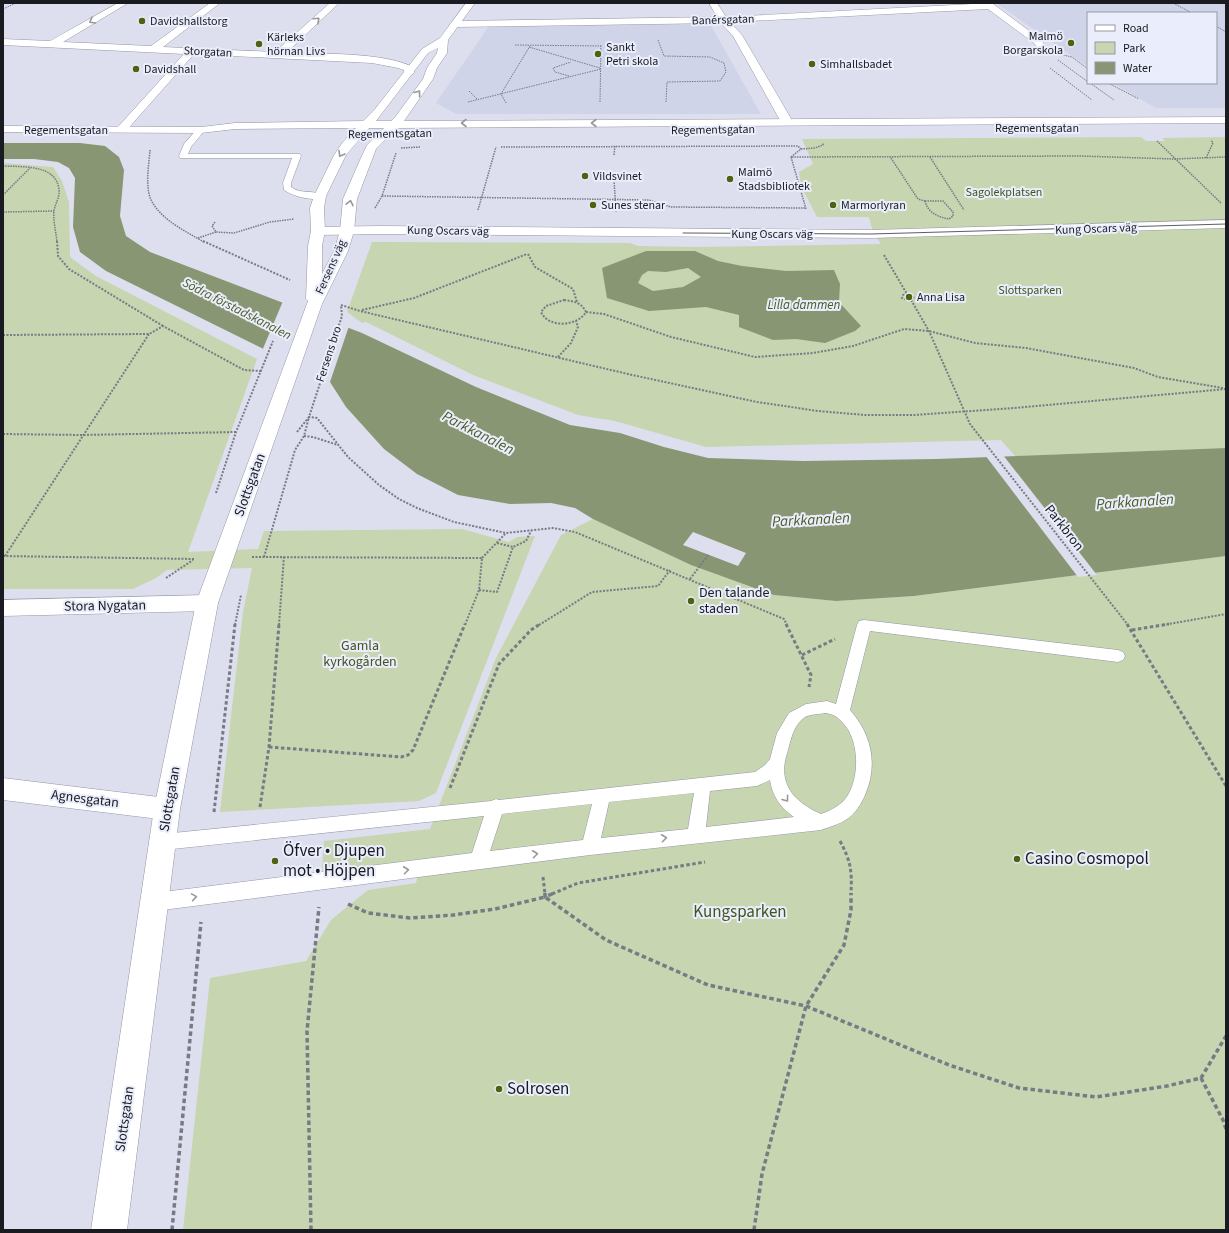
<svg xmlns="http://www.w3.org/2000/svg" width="1229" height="1233" font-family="'Source Sans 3',sans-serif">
<rect width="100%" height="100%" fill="#dddfee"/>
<!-- built -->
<g fill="#d0d4e9">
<polygon points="996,3 1226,3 1226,108 1156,108 1112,83 1216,83 1216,13 1088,13 1088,67"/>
<polygon points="710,24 761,114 456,114 436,103 489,26"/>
</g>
<!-- green -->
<g fill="#c7d5b0">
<polygon points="1141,137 1146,141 1165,141 1162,138 1226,137 1226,448 1015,456 1001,440 706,447 615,421 578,415 473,375 366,322 362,323 347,312 372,242 630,243 638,246 696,247 881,244 873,232 869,217 817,217 801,186 799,172 813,164 802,139"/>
<polygon points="3,163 53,167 62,181 69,202 70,257 96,276 257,359 188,552 258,549 264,531 462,529 509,542 517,537 535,536 436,793 419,801 220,812 243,612 252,568 167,570 156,578 133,589 3,589"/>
<polygon points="593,519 691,565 774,595 836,601 914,596 1226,556 1226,1230 183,1230 210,978 306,961 331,920 368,890 416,883 422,859 322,872 324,841 430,829 496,658 561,535"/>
</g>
<!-- water -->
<g fill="#899673" fill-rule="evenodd">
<polygon points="3,143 80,143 105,146 119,157 124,170 120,216 126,236 150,252 362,333 476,387 570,425 620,433 664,447 708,458 803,461 936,459 1226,448 1226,556 914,596 836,601 774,595 691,565 593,519 575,508 551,503 510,504 458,495 417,474 384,449 346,407 330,382 106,271 80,252 73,227 75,178 69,168 58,162 34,159 3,159"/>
<path d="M646 251H695L718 261 742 266 786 271 834 270 840 284 839 302 861 326 855 331 825 343 796 339 773 340 739 327V315L706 307 649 311 607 298 602 268ZM688 268 701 277 683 287 653 291 638 283 642 275 648 271 666 272Z"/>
</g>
<!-- pier -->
<g fill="#dddfee">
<polygon points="283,301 349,326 329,385 262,351"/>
<polygon points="985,455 1003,455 1097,575 1078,577"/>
<polygon points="693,532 746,553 738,566 683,545"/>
</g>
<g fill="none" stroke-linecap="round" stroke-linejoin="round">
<defs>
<g id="service">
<path d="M198 128H204L205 130 191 147 188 154H300L301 156 291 183V187C301 195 315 189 324 196 316 203 292 196 284 190L283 183 292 158H180L179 156 184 144Z"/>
<path d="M864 620 1118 650 1123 652 1125 656 1123 660 1118 662 870 631 850 710C872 735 878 765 865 795 861 804 855 814 847 819 840 824 829 827 821 830L590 855 155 911 149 908 146 902 149 896 155 893 472 853 484 816 163 850 157 848 154 842 157 836 163 834 491 801 496 799 499 800 755 772 765 765 770 759 777 733 789 713 806 704 827 701 836 704 857 625 859 621ZM826 713C830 714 835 715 838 718 859 734 861 773 848 795 842 805 832 810 821 814 798 804 780 788 785 761 786 756 788 751 789 746 792 735 795 724 805 717 811 714 820 714 826 713ZM770 780C772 796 781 808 794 817L706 827 710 791 757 786ZM694 793 688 829 601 838 609 802ZM592 804 583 840 490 851 502 814Z"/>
</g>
<polygon id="pedestrian" points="3,778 167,798 176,801 179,809 176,817 167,820 3,800"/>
<g id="minor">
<path d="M118 3H128L63 42 151 46 210 3H220L163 47 275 52 330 3H339L286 53C321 54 383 52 413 67L414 73 409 76 405 75 404 70 398 68 372 63 194 54 125 132H117L115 130 117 128 184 54 3 45V39L50 41Z"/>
<polygon points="709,3 717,3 726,17 992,3 1040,39 1048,49 1043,52 1040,51 1034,43 988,9 730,22 742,35 793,122 791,124 783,124 781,122 733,36 721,23 455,27 450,24 455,21 717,17"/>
<polygon points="1226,220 1226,228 871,238 379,234 318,235 313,234 311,231 313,228 318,227 379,226 871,230"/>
<polygon points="207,595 215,597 218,603 215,609 207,611 3,616 3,600"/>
</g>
<path id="secondary" d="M466 3H475L448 40 447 53 437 68 433 79 404 121 1226 117V123L397 128 376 149 357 199 354 231 348 251 322 304 218 603 180 809 127 1230H91L154 809 196 603 308 301 306 299 308 246 311 231 310 208 314 196 334 155 343 142 356 128 235 129 201 133 3 132V126L201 127 235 123 363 121 375 109 422 49 440 38ZM438 48 437 53 427 68 423 79 396 116 391 121H376L428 53ZM369 128H384L367 145 360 160 343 199 340 231 334 251 322 274V246L325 231 324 208 326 196 346 155Z"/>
</defs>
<!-- service casing -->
<use href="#service" stroke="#9496a4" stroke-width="1"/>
<!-- pedestrian casing -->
<use href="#pedestrian" stroke="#9496a4" stroke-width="1"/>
<!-- minor casing -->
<use href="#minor" stroke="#9496a4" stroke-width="1"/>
<!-- secondary casing -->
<use href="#secondary" stroke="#9496a4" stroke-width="1"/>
<!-- path-far4 -->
<g stroke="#787a84" stroke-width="1" stroke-dasharray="1.5 1" stroke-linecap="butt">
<polyline points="1173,3 1192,13"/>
<polyline points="3,9 16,3"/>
<polyline points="1216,26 1226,32"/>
<polyline points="658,40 664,56 710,57 724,63 726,72 720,81 667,82 666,102"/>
<polyline points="515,45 601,46"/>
<polyline points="529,47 600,68"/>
<polyline points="1063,55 1072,57 1088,69"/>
<polyline points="1058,60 1088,82"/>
<polyline points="1050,68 1092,100"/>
<polyline points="569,76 555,72 553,68 571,62"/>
<polyline points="1090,83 1114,100"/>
<polyline points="1108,83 1139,99"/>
<polyline points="469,91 477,99"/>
<polyline points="468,102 601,69"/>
<polyline points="600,102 601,45"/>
<polyline points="506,103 501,94 530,46"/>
</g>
<!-- path-far3 -->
<g stroke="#787a84" stroke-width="1.5" stroke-dasharray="1.5 1" stroke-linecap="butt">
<polyline points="1157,141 1221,203"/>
<polyline points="501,147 798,146 801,149 791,157 1080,156 1174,159 1226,157"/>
<polyline points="401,148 420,147"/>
<polyline points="801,149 815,148 823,145 823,143"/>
<path d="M150 150C149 164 146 179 149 194 155 217 185 231 204 242"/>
<polyline points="614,155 615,145"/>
<polyline points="791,157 806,209"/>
<polyline points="930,157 964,210"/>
<polyline points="891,158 918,199 925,201"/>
<polyline points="1206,158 1213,143 1211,140"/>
<path d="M3 166C22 167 57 164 59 190 60 197 55 204 54 211 53 221 56 232 57 242"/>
<polyline points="614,180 616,212"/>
<polyline points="3,195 30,168"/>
<polyline points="382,196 649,200 671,207 805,208"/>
<path d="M925 201H943L953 212V216L949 219C938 217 928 213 925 201Z"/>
<polyline points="375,208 382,196 396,153"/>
<polyline points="478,210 496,147"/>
<polyline points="3,212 54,211"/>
<polyline points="215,222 212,226 216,232 234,233 270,222 294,219"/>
<polyline points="198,238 216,232"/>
</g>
<!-- path-far2 -->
<g stroke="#787a84" stroke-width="2" stroke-dasharray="2 1.5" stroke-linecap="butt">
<polyline points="57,241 58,256 69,269 163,326"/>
<polyline points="203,241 290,280"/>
<polyline points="528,254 535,267 573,289 577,302"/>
<polyline points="884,255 907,294"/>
<polygon points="907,294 913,296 914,299 908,300 902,298 903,295"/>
<path d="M564 300C574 301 582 303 586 312 578 326 549 329 541 312L546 306Z"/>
<polyline points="911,300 929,331 970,424 1128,625"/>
<polyline points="341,305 360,311 628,374 757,402 818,411 865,415 914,415 1014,408 1226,389"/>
<polyline points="362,310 414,298 527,254"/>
<polyline points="586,312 604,314 671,337 755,357 813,353 853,346 904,329 929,331 975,343 1026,348 1134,368 1158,377 1223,388"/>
<polyline points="3,335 149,334 163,326 244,370 261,371"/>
<polyline points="558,357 571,343 578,327 576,321"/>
<polyline points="297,432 309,417 342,316 341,305"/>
<polyline points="3,434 82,435 236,432"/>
<polyline points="304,436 313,437 338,445"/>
<polyline points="216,493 236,432 273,341"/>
<polyline points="497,543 513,547"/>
<polyline points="3,556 194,559"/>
<polyline points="5,556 149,334"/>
<polyline points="252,557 482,558 479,590 465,625"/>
<polyline points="264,557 295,450 304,436 309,417 317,418 348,457 379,485 399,499 417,508 454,522 506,533 553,528 575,532 784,619 787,625"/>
<polyline points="482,558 506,533"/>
<polyline points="166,578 193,560"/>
<polyline points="690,579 709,554"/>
<polyline points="479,590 497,592 513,547 526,541 531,531"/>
<polyline points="235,625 241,595"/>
<polyline points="279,625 284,556"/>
<polyline points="539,625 592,592 658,586 670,570"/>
<polyline points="1163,625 1226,614"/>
</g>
<!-- path-far1 -->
<g stroke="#787a84" stroke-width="3" stroke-dasharray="3.5 2.5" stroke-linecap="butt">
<polyline points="786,624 811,675 809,687"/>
<polyline points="1127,624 1226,786"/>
<polyline points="1132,630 1169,624"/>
<polyline points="802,655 835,639"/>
<polyline points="269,747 401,757 408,755 413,750 465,624"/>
<polyline points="450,788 499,664 531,630 540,624"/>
<polyline points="260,807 269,747 279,624"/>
<polyline points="214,812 235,624"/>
<path d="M840 841C851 862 852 870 851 894"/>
<polyline points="543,877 545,894"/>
<polyline points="552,894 578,883 705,862"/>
</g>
<!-- path -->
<g stroke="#787a84" stroke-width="3.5" stroke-dasharray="4.5 3" stroke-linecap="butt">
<polyline points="545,893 545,897 554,893"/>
<polyline points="348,904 368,913 410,918 453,915 495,909 545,897 606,940 708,985 806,1006 949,1065 1019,1088 1096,1097 1167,1086 1201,1078 1226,1036"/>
<polyline points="1201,1078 1223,1120 1226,1129"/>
<polyline points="172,1230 201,922"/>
<polyline points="311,1230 307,1031 319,907"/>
<polyline points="754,1230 762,1174 806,1006 844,945 851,910 851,893"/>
</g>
<!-- service -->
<use href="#service" fill="#fff" fill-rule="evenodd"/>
<!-- pedestrian -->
<use href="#pedestrian" fill="#fff" fill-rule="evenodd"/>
<!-- minor -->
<use href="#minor" fill="#fff" fill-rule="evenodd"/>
<!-- secondary -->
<use href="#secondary" fill="#fff" fill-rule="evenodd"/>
<!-- tram -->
<polyline stroke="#5c5d66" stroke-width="1" points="683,233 871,234 1226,224"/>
</g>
<!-- one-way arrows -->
<defs><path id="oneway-chevron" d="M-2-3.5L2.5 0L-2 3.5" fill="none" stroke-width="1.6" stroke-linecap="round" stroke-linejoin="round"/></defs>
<g stroke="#98989b">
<use href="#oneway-chevron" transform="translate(317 20) rotate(-43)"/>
<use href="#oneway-chevron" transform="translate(92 21) rotate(150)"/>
<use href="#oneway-chevron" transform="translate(418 93) rotate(-53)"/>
<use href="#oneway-chevron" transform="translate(464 123) rotate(180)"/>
<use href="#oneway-chevron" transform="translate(594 123) rotate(180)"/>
<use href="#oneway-chevron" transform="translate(341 154) rotate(121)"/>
<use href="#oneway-chevron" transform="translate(350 203) rotate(-78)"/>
<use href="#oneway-chevron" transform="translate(786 799) rotate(53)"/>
<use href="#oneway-chevron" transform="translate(664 838) rotate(-7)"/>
<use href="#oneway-chevron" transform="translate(535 854) rotate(-7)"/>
<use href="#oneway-chevron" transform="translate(406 870) rotate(-7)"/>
<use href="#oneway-chevron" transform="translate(194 897) rotate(-9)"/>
</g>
<!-- markers -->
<g fill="#4d6310" stroke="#eaedfb" stroke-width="1.5">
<circle cx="142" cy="21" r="4"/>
<circle cx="1071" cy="43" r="4"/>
<circle cx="259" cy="44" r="4"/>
<circle cx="598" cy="54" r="4"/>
<circle cx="812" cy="64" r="4"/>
<circle cx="136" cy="69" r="4"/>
<circle cx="585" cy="176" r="4"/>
<circle cx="730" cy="179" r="4"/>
<circle cx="593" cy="205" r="4"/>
<circle cx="833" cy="205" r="4"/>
<circle cx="909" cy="297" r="4"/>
<circle cx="691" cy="601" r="4"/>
<circle cx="1017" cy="859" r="4"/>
<circle cx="275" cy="861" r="4"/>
<circle cx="499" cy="1089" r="4"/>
</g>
<g text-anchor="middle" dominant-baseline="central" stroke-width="4" stroke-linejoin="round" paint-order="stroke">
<!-- far-street labels -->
<g font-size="12" fill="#1a1b20" stroke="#eaedfb">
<text transform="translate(723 20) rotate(-2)">Banérsgatan</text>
<text transform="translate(208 52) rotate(3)">Storgatan</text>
<text x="1037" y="128">Regementsgatan</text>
<text x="66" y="130">Regementsgatan</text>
<text transform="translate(713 130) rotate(-1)">Regementsgatan</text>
<text transform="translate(390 134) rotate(-1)">Regementsgatan</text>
<text transform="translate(1096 229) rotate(-2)">Kung Oscars väg</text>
<text transform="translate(448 231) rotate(1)">Kung Oscars väg</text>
<text x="772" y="234">Kung Oscars väg</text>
<text transform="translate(331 267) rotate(-66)">Fersens väg</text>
<text transform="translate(329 354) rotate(-72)">Fersens bro</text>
</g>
<!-- far-poi labels -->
<g font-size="12" fill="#1a1b20" stroke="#eaedfb" text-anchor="start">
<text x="150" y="21">Davidshallstorg</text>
<text x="1063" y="36" text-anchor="end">Malmö<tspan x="1063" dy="14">Borgarskola</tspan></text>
<text x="267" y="37">Kärleks<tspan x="267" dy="14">hörnan Livs</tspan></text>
<text x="606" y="47">Sankt<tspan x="606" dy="14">Petri skola</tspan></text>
<text x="820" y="64">Simhallsbadet</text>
<text x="144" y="69">Davidshall</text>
<text x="738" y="172">Malmö<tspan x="738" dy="14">Stadsbibliotek</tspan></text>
<text x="593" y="176">Vildsvinet</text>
<text x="601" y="205">Sunes stenar</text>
<text x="841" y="205">Marmorlyran</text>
<text x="917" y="297">Anna Lisa</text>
</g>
<!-- far-park labels -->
<g font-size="12" fill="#44541d" stroke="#eaedfb">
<text x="1004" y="192">Sagolekplatsen</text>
<text x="1030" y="290">Slottsparken</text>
</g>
<!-- far-water labels -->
<g font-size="13" font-style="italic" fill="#4b5c25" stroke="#eaedfb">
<text x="804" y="305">Lilla dammen</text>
<text transform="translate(237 309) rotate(27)">Södra förstadskanalen</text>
</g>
<!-- street labels -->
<g font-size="14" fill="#1a1b20" stroke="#eaedfb">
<text transform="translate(250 485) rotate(-70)">Slottsgatan</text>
<text transform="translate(1064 528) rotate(52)">Parkbron</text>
<text transform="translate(105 606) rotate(-1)">Stora Nygatan</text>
<text transform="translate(85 799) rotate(7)">Agnesgatan</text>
<text transform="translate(170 799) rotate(-80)">Slottsgatan</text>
<text transform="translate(125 1119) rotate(-82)">Slottsgatan</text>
</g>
<!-- poi labels -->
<g font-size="14" fill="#1a1b20" stroke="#eaedfb" text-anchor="start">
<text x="699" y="593">Den talande<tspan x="699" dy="16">staden</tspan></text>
</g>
<!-- park labels -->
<g font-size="14" fill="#44541d" stroke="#eaedfb">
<text x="360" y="646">Gamla<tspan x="360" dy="16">kyrkogården</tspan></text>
</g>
<!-- water labels -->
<g font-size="15" font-style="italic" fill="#4b5c25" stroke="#eaedfb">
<text transform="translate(478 433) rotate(27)">Parkkanalen</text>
<text transform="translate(1135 502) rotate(-4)">Parkkanalen</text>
<text transform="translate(811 520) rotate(-3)">Parkkanalen</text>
</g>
<!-- near-poi labels -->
<g font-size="17" fill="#1a1b20" stroke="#eaedfb" text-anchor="start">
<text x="283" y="851">Öfver • Djupen<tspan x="283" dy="20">mot • Höjpen</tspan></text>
<text x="1025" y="859">Casino Cosmopol</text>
<text x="507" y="1089">Solrosen</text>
</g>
<!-- near-park labels -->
<g font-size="17" fill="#44541d" stroke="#eaedfb">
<text x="740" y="912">Kungsparken</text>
</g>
</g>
<!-- border -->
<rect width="1229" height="1233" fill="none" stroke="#1a1b20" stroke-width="8"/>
<!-- legend -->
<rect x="1087" y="12" width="130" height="72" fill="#eaedfb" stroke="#9799a3"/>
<rect x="1095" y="25" width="20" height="6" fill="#ffffff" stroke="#9799a3"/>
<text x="1123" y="32" font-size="12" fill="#1a1b20">Road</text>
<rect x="1095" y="42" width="20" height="12" fill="#c7d5b0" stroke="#9799a3"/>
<text x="1123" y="52" font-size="12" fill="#1a1b20">Park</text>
<rect x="1095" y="62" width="20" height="12" fill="#899673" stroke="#9799a3"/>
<text x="1123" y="72" font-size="12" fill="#1a1b20">Water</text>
</svg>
